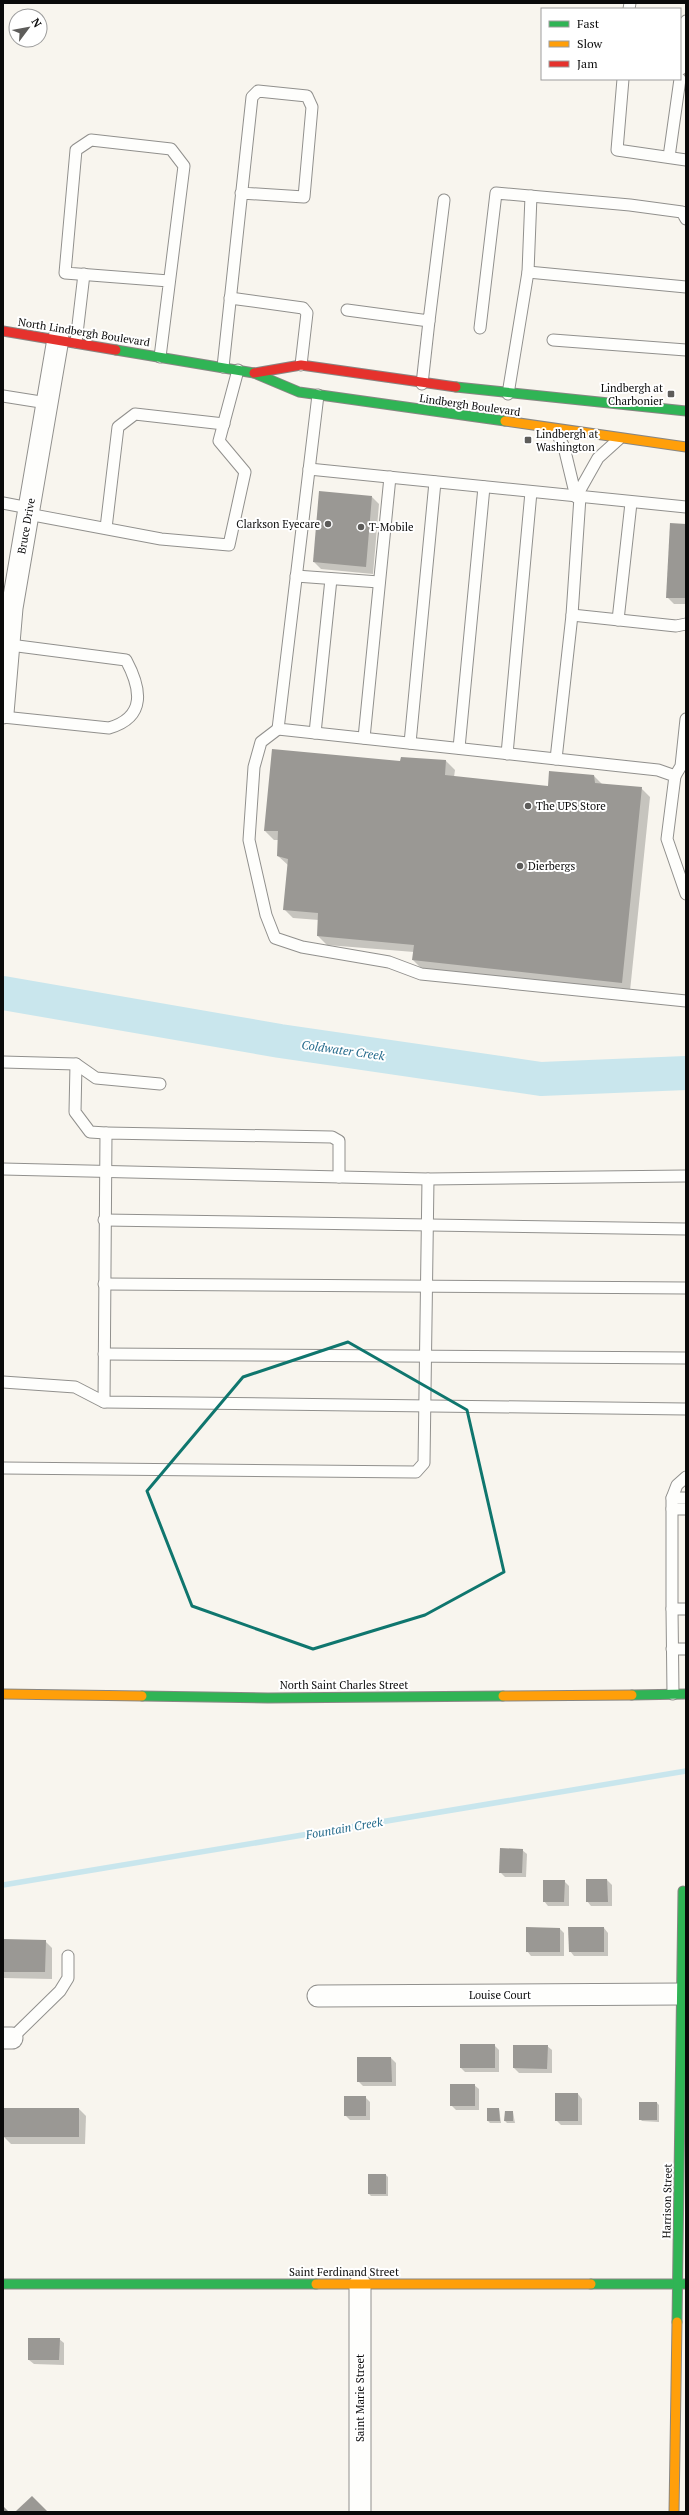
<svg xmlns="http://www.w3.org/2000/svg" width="689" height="2515" font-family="'PT Serif',serif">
<rect width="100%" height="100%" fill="#f8f5ee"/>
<!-- shadow -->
<g fill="#0003">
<polygon points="372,497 379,504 373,574 321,569 314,562"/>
<polygon points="686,525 686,604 674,604 667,597"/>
<polygon points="402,758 446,761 455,770 454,777 549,787 594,776 603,785 641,788 650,797 630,991 422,969 413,960 414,952 327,945 318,936 319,920 293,918 284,909 288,865 278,856 279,840 274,840 265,831 401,762"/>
<polygon points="522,1850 527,1854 526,1877 505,1877 500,1872"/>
<polygon points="587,1880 607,1880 612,1885 612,1906 591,1906 587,1901"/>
<polygon points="564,1881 569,1886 569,1906 548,1906 544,1901"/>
<polygon points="604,1928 608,1933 608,1956 574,1956 570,1951"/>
<polygon points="560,1929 564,1933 564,1956 531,1956 527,1951"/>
<polygon points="3,1940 45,1941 52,1948 52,1979 3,1978"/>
<polygon points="494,2045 499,2050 499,2072 465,2072 461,2068"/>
<polygon points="547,2046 552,2050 552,2073 519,2073 514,2068"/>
<polygon points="391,2058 396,2063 396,2086 363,2086 358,2081"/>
<polygon points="474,2085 479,2089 479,2110 456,2110 451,2105"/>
<polygon points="578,2094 582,2099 582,2125 561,2125 556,2120"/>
<polygon points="365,2097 370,2102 370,2120 350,2120 345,2115"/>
<polygon points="657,2103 659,2105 659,2122 642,2121 640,2119"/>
<polygon points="79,2109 86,2116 85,2144 11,2144 4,2137"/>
<polygon points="499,2109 501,2123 490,2123 488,2121"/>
<polygon points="513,2112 515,2123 507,2123 505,2121"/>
<polygon points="386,2175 388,2177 388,2196 371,2196 369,2194"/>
<polygon points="59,2339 64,2343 64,2365 34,2364 29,2360"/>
<polygon points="32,2497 47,2512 18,2511"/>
</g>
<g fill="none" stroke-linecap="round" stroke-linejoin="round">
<!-- stream -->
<polyline stroke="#c9e6ed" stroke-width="5.5" points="3,1885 686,1771"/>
<!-- river -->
<polyline stroke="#c9e6ed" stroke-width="34" points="3,993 280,1041 541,1079 686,1073"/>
</g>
<!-- building -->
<g fill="#9a9894">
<polygon points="319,491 372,496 366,567 313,562"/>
<polygon points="670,523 686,524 686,598 666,598"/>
<polygon points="272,749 400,761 401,757 446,760 445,775 548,786 549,771 594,775 595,783 642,787 622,983 412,960 414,945 317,936 318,913 283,910 288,859 277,856 278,831 264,831"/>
<polygon points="500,1848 523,1849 522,1873 499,1873"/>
<polygon points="586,1879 607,1879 608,1902 586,1902"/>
<polygon points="543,1880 565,1880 564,1902 543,1902"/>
<polygon points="526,1927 560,1928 560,1952 526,1952"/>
<polygon points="568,1927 604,1927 604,1952 569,1952"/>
<polygon points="3,1939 46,1940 45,1972 3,1972"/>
<rect x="460" y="2044" width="35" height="24"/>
<polygon points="513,2045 548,2045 547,2069 513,2068"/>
<polygon points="357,2057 391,2057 392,2082 357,2082"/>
<rect x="450" y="2084" width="25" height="22"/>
<rect x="555" y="2093" width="23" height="28"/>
<rect x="344" y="2096" width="22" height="20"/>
<rect x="639" y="2102" width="18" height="18"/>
<rect x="3" y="2108" width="76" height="29"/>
<polygon points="487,2108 499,2108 500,2121 487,2121"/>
<polygon points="505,2111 513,2111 513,2121 504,2121"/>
<rect x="368" y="2174" width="18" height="20"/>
<polygon points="28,2338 60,2338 59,2360 28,2360"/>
<polygon points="32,2496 48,2512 16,2511"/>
<polygon points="3,2506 9,2512 3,2512"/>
</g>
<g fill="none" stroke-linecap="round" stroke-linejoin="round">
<defs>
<g id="lane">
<polyline points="629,9 630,3"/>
<polyline points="681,69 686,21"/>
<polyline points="623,79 617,150 686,160"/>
<polyline points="669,157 680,79"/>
<polyline points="528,272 686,287"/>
<polyline points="230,298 303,308 307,313 301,365"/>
<polyline points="347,310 429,321 444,200"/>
<polyline points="480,328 496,193 630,205 682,212 686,219"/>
<polyline points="553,340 686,350"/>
<polyline points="76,342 84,274"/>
<polyline points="160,357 184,166 171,149 91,140 76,150 65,273 169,281"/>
<polyline points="223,367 252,97 258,91 307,96 312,107 304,197 241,193"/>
<polyline points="422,384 429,321"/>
<polyline points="508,394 528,272 531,196"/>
<polyline points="318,395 278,729 658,770 675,776 667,839 686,894"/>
<polyline points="3,396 47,403"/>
<polyline points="555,430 564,447 576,497 598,458 619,439"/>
<polyline points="309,469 686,507"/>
<polyline points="3,503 29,508"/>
<polyline points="28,514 161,539 229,545 245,472 219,441 238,370"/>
<polyline points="106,528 118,427 135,414 224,424"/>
<polyline points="296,576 379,582"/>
<polyline points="572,615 676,626 686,624"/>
<polyline points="618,620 631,503"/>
<path d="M3 717 109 728C147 717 141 688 126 660L10 645"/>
<polyline points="278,729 261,742 254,767 249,840 266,915 275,938 302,947 389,962 421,974 686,1001"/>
<polyline points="315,733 331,579"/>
<polyline points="364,738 390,477"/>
<polyline points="410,743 435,482"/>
<polyline points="459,748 484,487"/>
<polyline points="507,754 531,492"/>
<polyline points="556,759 572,615 580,497"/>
<polyline points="675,776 681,766 686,719"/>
<polyline points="3,1062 76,1064 96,1078 160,1084"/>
<polyline points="76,1064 75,1112 90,1132 106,1133"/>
<polyline points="3,1169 428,1179 686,1176"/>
<polyline points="104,1220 686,1229"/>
<polyline points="104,1284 686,1288"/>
<polyline points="104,1354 686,1358"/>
<polyline points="3,1382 75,1387 104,1402 686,1409"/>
<polyline points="104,1402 106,1133 332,1137 339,1141 339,1177"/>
<polyline points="3,1468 416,1472 424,1463 428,1179"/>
<polyline points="672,1498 686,1498"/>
<polyline points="672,1509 686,1509"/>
<polyline points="672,1609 672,1498 677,1485 686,1477"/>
<polyline points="672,1649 686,1649"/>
<polyline points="673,1694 672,1609 686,1609"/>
<polyline points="12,2038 60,1991 68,1978 68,1956"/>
</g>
<g id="street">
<polyline points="3,713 12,608 58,339"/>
<polyline points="318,1996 682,1994"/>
<polyline points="3,2038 12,2038"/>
<polyline points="360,2512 360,2284"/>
</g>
<g id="fast">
<polyline points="116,350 254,373 299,392 505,421"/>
<polyline points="456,387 686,411"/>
<polyline points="632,1695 686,1694"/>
<polyline points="142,1696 268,1698 503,1696"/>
<polyline points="3,2284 316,2284"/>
<polyline points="591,2284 686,2284"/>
<polyline points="677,2322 683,1891"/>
</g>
<g id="slow">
<polyline points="505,421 686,447"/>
<polyline points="3,1694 142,1696"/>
<polyline points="503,1696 632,1695"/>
<polyline points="316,2284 591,2284"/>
<polyline points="674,2512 677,2322"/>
</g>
<g id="jam">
<polyline points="3,331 116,350"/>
<polyline points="254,373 301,365 456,387"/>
</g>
</defs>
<!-- lane casing -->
<use href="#lane" stroke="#91908d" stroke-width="13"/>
<!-- street casing -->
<use href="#street" stroke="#91908d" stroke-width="23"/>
<!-- fast casing -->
<use href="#fast" stroke="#888683" stroke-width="11"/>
<!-- slow casing -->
<use href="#slow" stroke="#888683" stroke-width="11"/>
<!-- jam casing -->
<use href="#jam" stroke="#888683" stroke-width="11"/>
<!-- lane -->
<use href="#lane" stroke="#fefefc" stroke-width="11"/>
<!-- street -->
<use href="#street" stroke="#fefefc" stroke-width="21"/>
<!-- fast -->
<use href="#fast" stroke="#30b455" stroke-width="9"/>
<!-- slow -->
<use href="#slow" stroke="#ff9f0a" stroke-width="9"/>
<!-- jam -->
<use href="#jam" stroke="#e5322d" stroke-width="9"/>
</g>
<!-- marked area -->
<path fill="none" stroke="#0f766e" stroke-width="3" stroke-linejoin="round" d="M348 1342 467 1410 504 1572 425 1615 313 1649 192 1606 147 1491 243 1377Z"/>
<!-- markers -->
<g fill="#5d5c5a" stroke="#fff" stroke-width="1.5">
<rect x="667" y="390" width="8" height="8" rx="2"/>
<rect x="524" y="436" width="8" height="8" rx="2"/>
<circle cx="328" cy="524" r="4"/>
<circle cx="361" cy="527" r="4"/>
<circle cx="528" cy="806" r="4"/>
<circle cx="520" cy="866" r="4"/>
</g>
<g text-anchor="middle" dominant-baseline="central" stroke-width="4" stroke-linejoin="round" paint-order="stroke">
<!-- street labels -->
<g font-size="11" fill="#0a0a0a" stroke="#fff">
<text transform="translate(84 332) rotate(9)">North Lindbergh Boulevard</text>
<text transform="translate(470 405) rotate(8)">Lindbergh Boulevard</text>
<text transform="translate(26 526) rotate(-80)">Bruce Drive</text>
<text x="344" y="1685">North Saint Charles Street</text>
<text x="500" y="1995">Louise Court</text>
<text transform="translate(667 2201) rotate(-89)">Harrison Street</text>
<text x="344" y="2272">Saint Ferdinand Street</text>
<text transform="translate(360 2398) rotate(-90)">Saint Marie Street</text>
</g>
<!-- poi labels -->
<g font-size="11" fill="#0a0a0a" stroke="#fff" text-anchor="start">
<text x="663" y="388" text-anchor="end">Lindbergh at<tspan x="663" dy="13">Charbonier</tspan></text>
<text x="536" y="434">Lindbergh at<tspan x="536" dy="13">Washington</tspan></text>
<text x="320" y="524" text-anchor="end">Clarkson Eyecare</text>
<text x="369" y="527">T-Mobile</text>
<text x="536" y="806">The UPS Store</text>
<text x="528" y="866">Dierbergs</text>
</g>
<!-- water labels -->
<g font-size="12" font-style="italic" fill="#246a8b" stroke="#fff">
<text transform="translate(343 1050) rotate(8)">Coldwater Creek</text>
<text transform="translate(344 1828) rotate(-10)">Fountain Creek</text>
</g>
</g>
<!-- border -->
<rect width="689" height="2515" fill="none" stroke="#0a0a0a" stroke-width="8"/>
<!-- legend -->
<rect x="541" y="8" width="140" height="72" fill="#ffffff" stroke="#9d9d9d"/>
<rect x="549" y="21" width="20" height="6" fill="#30b455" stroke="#9d9d9d"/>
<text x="577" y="28" font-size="12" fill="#0a0a0a">Fast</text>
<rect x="549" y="41" width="20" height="6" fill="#ff9f0a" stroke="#9d9d9d"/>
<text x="577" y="48" font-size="12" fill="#0a0a0a">Slow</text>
<rect x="549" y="61" width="20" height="6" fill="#e5322d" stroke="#9d9d9d"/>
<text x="577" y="68" font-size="12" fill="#0a0a0a">Jam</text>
<!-- north arrow -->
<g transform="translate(28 28) rotate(58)"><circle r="19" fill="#ffffff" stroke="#9d9d9d"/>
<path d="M0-3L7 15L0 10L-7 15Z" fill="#5d5c5a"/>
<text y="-6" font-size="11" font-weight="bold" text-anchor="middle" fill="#0a0a0a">N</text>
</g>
</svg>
